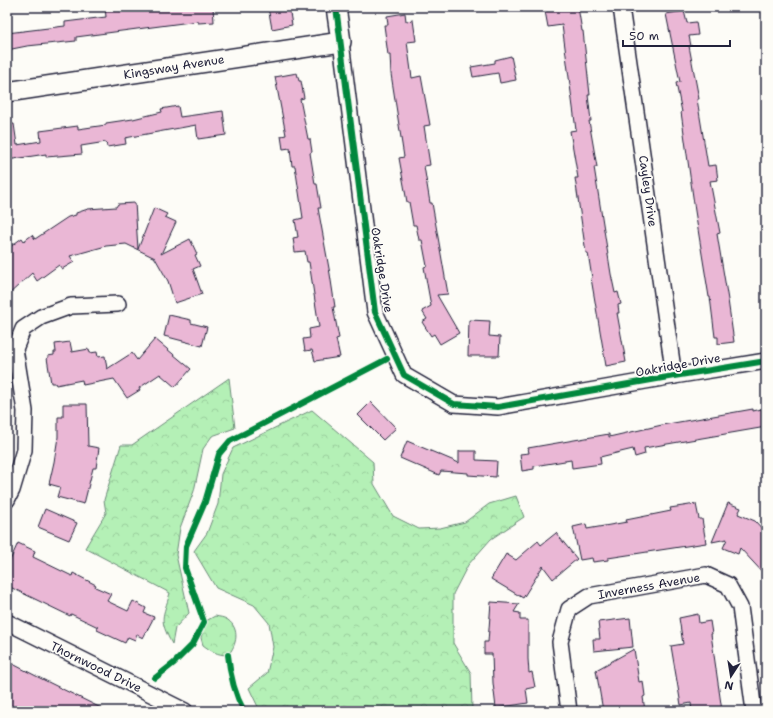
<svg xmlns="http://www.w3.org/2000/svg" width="773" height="718" font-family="'Shantell Sans',sans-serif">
<defs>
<pattern id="forest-crowns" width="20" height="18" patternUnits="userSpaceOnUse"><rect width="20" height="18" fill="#b4f0b6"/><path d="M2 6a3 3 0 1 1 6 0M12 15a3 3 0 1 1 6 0" fill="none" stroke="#9ace9d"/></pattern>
</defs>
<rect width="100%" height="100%" fill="#fdfcf7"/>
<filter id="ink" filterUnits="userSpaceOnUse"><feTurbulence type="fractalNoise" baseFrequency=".025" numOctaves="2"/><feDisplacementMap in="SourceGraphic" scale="8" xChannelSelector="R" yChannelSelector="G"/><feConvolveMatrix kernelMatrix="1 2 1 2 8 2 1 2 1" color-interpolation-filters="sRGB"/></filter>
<g filter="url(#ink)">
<!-- forest -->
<g fill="url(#forest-crowns)" stroke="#6b8978">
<path d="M229 378 235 428 212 436 203 449 194 491 180 528 176 555 189 613 175 628 172 644C158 618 163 618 170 593L85 548 106 513 104 500 121 445H132Z"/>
<polygon points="312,410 373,462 374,484 393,516 419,529 440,528 465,522 489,504 516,496 524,517 491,539 468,565 453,594 453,643 471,673 472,709 453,711 260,711 249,688 267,673 273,647 269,623 254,605 216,588 194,551 207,533 218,504 221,474 233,448"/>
<path d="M215 616C219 617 224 617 228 620 240 629 237 645 228 655 217 655 211 651 203 645L201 638 204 622Z"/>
</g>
<!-- building -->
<g fill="#eab7d5" stroke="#22223b">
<polygon points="105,7 119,7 120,11 149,7 213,7 214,22 198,23 198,21 76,37 76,41 27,46 7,50 7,33 65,26 65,22 106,17"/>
<polygon points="268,7 289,7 292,25 272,29"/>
<polygon points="554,7 578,7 582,31 583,31 590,95 588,95 591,121 589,121 597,167 594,167 611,274 615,293 618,292 621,304 618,305 619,313 617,313 626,362 606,366 591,278 592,278 588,253 586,253 575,178 578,178 570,131 576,130 562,25 548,27 545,11 555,9"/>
<polygon points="684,11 687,23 696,22 698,35 689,36 691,46 689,46 699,99 697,99 708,166 716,165 718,180 710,181 720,233 717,234 728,300 734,342 718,344 718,337 715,337 710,297 709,297 695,211 681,112 682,112 676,83 680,82 666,14"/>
<polygon points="405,13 406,21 413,20 416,41 407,42 412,78 421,76 430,125 424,126 430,165 424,166 430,203 432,203 448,294 437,295 459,333 440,344 434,334 431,336 422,322 427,319 422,311 431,306 424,267 427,266 422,240 419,240 416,225 413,225 409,202 407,202 399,158 404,157 391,74 390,55 388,55 384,25 388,25 387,16"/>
<polygon points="511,56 516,80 500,83 498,73 473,77 471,67 495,63 495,60"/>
<polygon points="297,73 299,81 301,81 304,98 300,99 308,139 310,139 312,152 310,153 312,165 315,184 317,184 321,208 318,208 330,274 335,307 333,307 339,338 336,339 340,357 315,361 312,350 305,351 303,339 310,338 309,329 319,327 309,262 307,262 305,251 295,252 293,238 298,237 295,220 303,218 295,166 292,166 290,148 283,149 281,136 286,135 275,77"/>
<polygon points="178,106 180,117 223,111 226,135 198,139 196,125 125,138 126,144 107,147 106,142 81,146 82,154 46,157 46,154 7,160 7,124 14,124 17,145 41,141 40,131 78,126 78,129 106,125 106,123 133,119 162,112 161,109"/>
<polygon points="135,203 138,249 154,208 167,214 165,217 176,222 161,254 190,239 197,254 195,255 200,266 193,269 202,294 175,303 168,281 155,258 126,244 106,246 70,256 74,262 62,269 59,265 37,281 32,273 7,296 7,249 22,238 24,241 32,235 35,239 68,217 76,215 76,213 88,209 116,207 118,204"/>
<polygon points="169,315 191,320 191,323 207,327 202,346 164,336"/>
<polygon points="469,320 490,321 489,336 500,337 499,356 468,356"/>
<polygon points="155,339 191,369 175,387 160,374 139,388 140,390 127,398 114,379 83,385 82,380 56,385 55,383 51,383 47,358 48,358 48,356 54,355 54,352 56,352 55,344 70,342 72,352 89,349 90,353 97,352 98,357 105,356 107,369 132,353 137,360"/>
<polygon points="371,402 396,428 383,440 358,415"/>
<polygon points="63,404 87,404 88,446 99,448 96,468 93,468 84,504 57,497 60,487 49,484 54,462 58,437 58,417 63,417"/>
<polygon points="766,408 766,427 644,448 645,454 635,457 633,449 600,457 601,464 572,468 571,460 534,466 534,469 522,471 520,454 529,453 528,448 609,434 609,437 662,425 753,409 753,411"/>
<polygon points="407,441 459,463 459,451 476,451 476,460 497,461 496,477 468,475 468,473 441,471 439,475 400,458"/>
<polygon points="728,503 741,508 738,514 755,521 766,533 766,576 740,548 738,554 723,548 727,539 712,542"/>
<polygon points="696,504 699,519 702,519 706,543 608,558 608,560 593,562 592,558 580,560 573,527 586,524 587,529 627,522 626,520 671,511 670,508"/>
<polygon points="45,509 77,523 69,540 38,527"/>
<polygon points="556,533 577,559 553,579 543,566 523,598 491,579 506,554 516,560 538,541 541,545"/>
<polygon points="18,543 35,551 33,557 72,576 73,573 96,585 95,587 111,594 107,601 128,611 133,601 146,608 144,613 154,617 143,638 137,635 135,640 128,637 125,643 97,630 98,627 71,614 70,616 10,587 11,586 7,585 7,567"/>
<polygon points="491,602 519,604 514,612 520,613 520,620 528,620 528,659 529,673 532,672 535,687 526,689 528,703 496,708 493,683 492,654 484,654 484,642 488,642"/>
<polygon points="698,614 699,623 710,621 712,634 711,634 722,711 692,711 691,703 681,705 671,646 683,644 679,618"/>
<polygon points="630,618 633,647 594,651 593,639 600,639 598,622"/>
<polygon points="634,649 639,682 643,681 645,696 643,697 645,711 603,711 596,670"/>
<polygon points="7,661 40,678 107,711 7,711"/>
</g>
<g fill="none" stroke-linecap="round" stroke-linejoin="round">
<defs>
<g id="minor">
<polyline points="621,7 674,376"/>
<polyline points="341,42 375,312 404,375 454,404 498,407 674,376 766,361"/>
<polyline points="7,500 12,490 24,450 25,411 15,349 23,329 41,317 71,306 118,304"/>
<polyline points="7,622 185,711"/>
<polyline points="569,711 560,642 569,609 589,596 706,575 728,585 740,607 754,711"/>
</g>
<polyline id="tertiary" points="7,92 341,42 336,7"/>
</defs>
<!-- minor casing -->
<use href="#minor" stroke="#22223b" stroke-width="18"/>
<!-- tertiary casing -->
<use href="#tertiary" stroke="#22223b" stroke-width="22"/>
<!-- minor -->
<use href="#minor" stroke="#fdfcf7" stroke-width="15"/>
<!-- tertiary -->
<use href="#tertiary" stroke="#fdfcf7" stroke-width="19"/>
<defs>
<g id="cycleway">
<polyline points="336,7 375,312 404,375 454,404 498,407 674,376 766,361"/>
<path d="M228 655C230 675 234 693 244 711"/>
<polyline points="155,678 174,663 192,645 204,622 185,568 186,546 205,502 219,454 230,441 387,359"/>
</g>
</defs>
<!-- cycleway casing -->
<use href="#cycleway" stroke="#fdfcf7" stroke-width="8"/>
<!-- cycleway -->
<use href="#cycleway" stroke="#00873e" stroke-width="6"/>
</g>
</g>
<g text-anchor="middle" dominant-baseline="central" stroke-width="3.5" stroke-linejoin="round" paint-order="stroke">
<!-- street labels -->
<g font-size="12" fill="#22223b" stroke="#fdfcf7">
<text transform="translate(174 67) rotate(-9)">Kingsway Avenue</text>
<text transform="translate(648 191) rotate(82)">Cayley Drive</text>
<text transform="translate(382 270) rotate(81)">Oakridge Drive</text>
<text transform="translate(678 365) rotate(-10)">Oakridge Drive</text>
<text transform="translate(649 586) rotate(-10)">Inverness Avenue</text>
<text transform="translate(96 667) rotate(26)">Thornwood Drive</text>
</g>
</g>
<!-- margin -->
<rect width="773" height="718" fill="none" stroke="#fdfcf7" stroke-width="24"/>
<rect x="12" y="12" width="749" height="694" fill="none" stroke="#22223b" stroke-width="1.5" filter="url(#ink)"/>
<!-- north arrow -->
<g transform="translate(731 676) rotate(192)" stroke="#fdfcf7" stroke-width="3" paint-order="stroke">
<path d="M0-3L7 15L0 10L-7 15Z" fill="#22223b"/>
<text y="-6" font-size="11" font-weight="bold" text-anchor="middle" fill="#22223b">N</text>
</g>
<!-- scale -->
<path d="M623 40v6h107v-6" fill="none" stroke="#22223b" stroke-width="2"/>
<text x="629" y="40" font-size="12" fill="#22223b" stroke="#fdfcf7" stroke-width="3" paint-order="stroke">50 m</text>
</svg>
